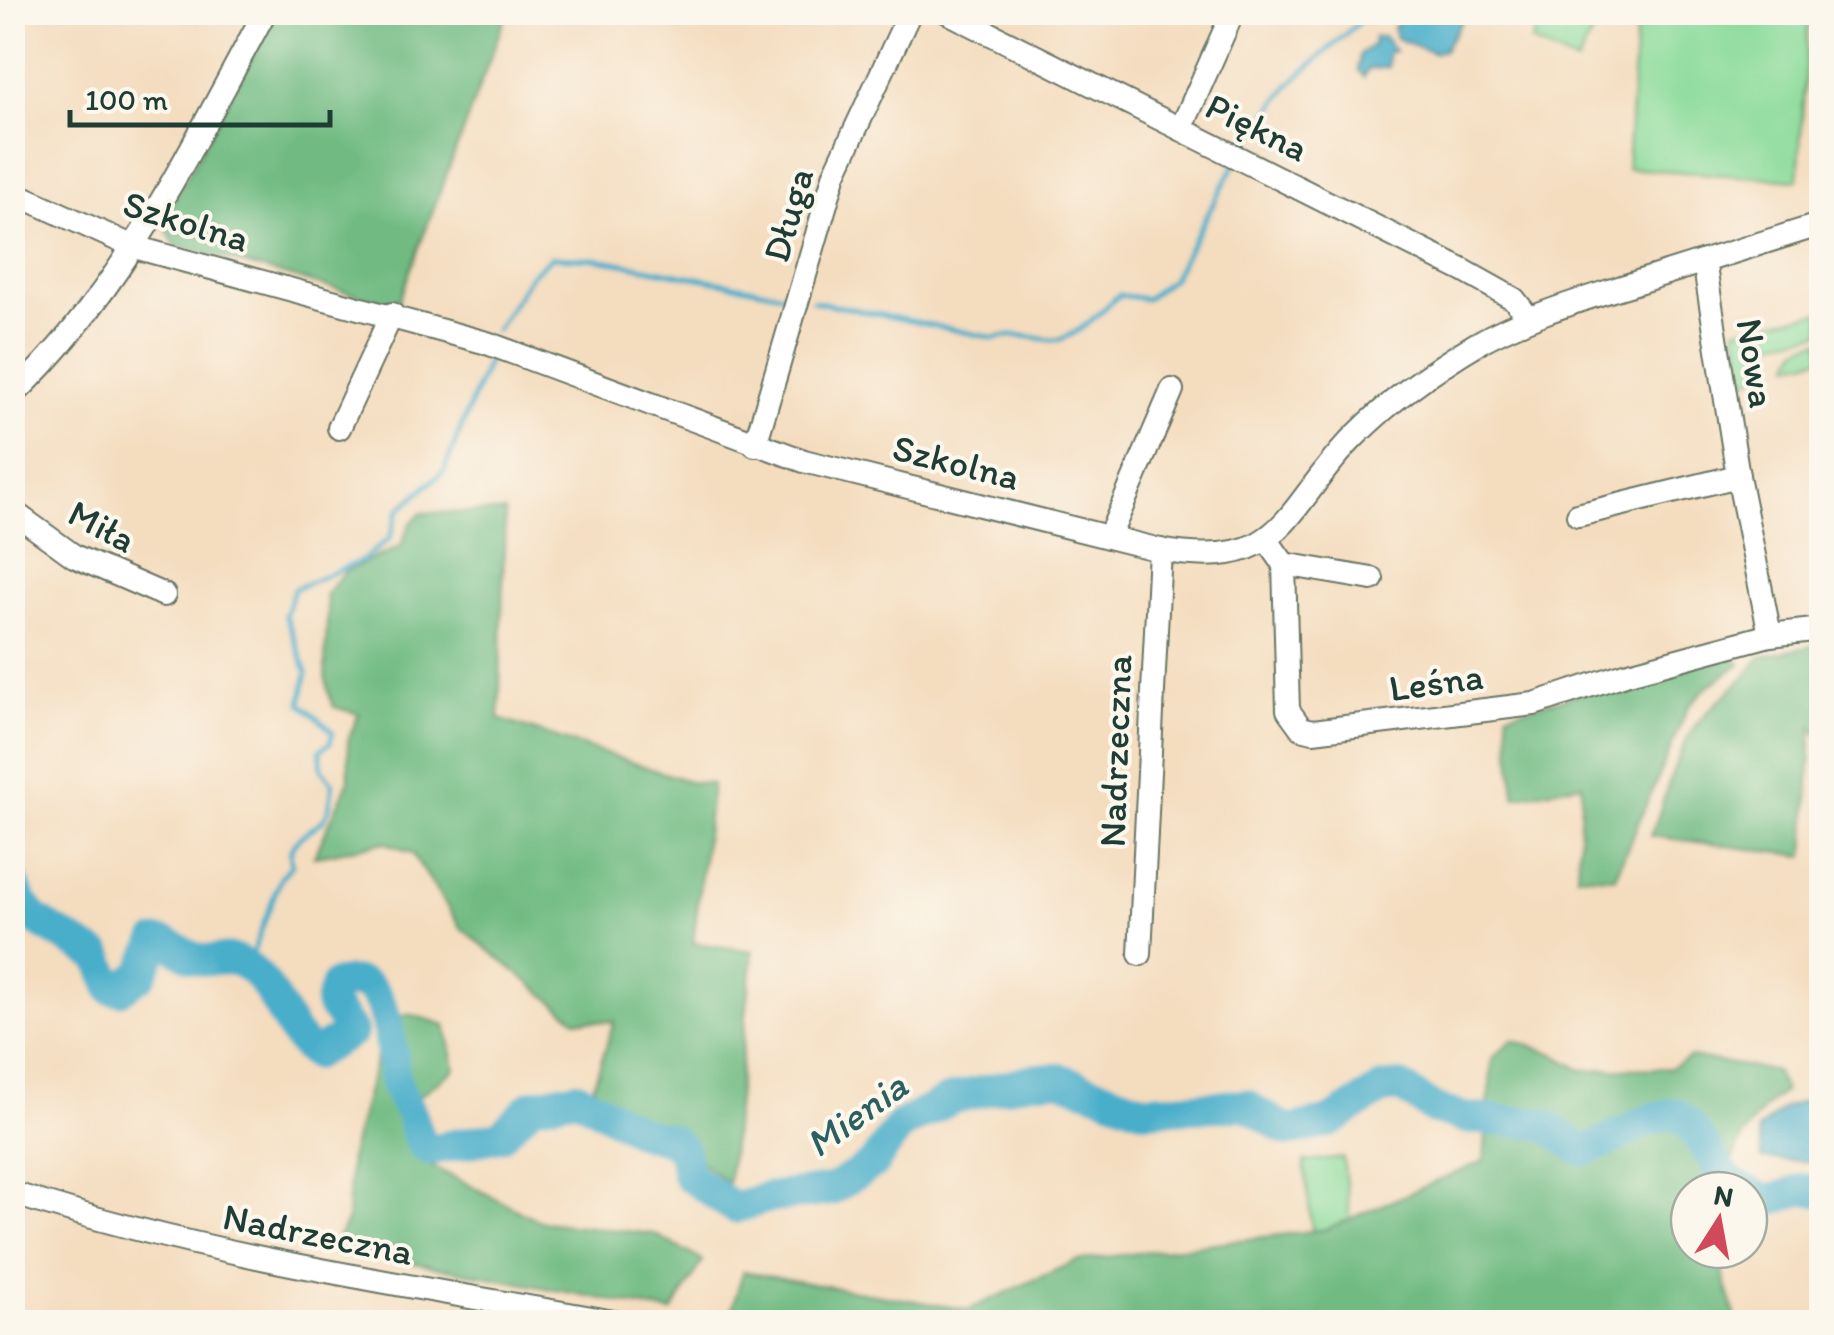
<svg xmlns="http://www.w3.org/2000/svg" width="1834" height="1335" font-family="Itim,sans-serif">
<rect width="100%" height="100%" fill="#fbf7ec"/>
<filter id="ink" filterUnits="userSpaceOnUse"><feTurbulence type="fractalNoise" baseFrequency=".01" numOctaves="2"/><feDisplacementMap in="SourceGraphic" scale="20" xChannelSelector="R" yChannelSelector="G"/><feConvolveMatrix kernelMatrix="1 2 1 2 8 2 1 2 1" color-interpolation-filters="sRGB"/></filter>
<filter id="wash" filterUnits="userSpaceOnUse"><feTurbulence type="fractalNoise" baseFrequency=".0048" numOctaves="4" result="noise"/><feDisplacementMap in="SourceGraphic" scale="40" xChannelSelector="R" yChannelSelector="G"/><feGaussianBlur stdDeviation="2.25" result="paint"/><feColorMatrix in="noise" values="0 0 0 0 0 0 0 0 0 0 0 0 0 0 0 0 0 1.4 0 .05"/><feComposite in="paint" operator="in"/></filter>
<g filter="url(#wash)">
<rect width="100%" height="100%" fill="#f4dcbe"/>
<!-- green -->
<g fill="#8cdb9b" stroke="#568c68" stroke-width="2.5">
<polygon points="1545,13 1601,13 1577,64 1531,42"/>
<polygon points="1637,13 1809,13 1798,180 1627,168"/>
<polygon points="1821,312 1821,333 1772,342 1759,374 1745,381 1736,329"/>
<path d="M1821 341V358L1791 364C1795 346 1804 344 1821 341Z"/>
<polygon points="1343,1158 1352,1232 1313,1237 1304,1162"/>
</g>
<!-- forest -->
<g fill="#71bb83" stroke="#487c5c" stroke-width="2.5">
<polygon points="276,13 507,13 397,306 175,245 162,222"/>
<path d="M505 512 499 719 691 782 712 784 693 943 753 951 728 1183 688 1153 680 1139 590 1096 614 1022 576 1020 461 928 412 853 385 842 314 857 349 780 348 740 359 714 334 707C316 668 332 634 326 594L344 572 401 546 410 524 422 513Z"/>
<path d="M1821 644V738L1812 727 1805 856 1651 836C1663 805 1676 751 1695 726 1715 700 1743 684 1760 657Z"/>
<polygon points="1727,656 1741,663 1706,688 1688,707 1615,877 1577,875 1582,784 1515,797 1507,713"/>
<polygon points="409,1014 446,1025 455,1069 403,1108 420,1160 542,1222 654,1234 703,1261 672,1312 331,1247 347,1222 350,1156 386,1022"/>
<path d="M1512 1040 1554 1054 1581 1070 1670 1068 1691 1057 1775 1071 1784 1091C1751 1116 1731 1149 1724 1190H1689V1250H1716L1737 1322H728L743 1272 968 1310 1076 1261 1327 1229 1484 1161 1492 1059Z"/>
</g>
<!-- water -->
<g fill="#4aaeca" stroke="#34767f" stroke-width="2.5">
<polygon points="1407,13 1407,12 1466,13 1444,50 1433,53 1396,38 1393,27"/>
<polygon points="1374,37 1384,37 1395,51 1388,52 1388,67 1367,70 1364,77 1358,70 1360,54 1373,45"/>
<polygon points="1807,1100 1821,1100 1821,1162 1762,1159 1758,1130 1785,1107"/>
</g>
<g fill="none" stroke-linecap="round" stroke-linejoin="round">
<!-- stream -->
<g stroke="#4aaeca" stroke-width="5">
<polyline points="1246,145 1289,85 1370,12"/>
<path d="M813 301 994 338C1017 333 1029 337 1051 340 1074 342 1103 309 1119 295L1146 299 1172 279 1235 164"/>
<polyline points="496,330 531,275 552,257 598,259 788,295"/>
<path d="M247 968 281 877 292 865C284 840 306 835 321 822 330 815 331 795 333 783L322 770 320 750 330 743 333 732 301 703 307 672 285 615 294 589 363 560 390 538 398 511 444 471 488 360"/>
</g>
<!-- river -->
<g stroke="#4aaeca" stroke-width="32">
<path d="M12 879 21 901 36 920 99 957 112 989 119 990 142 974 156 943C173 940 183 955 199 959 213 963 227 956 239 962 275 978 282 1032 314 1054L352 1032 330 1003 336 985C391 967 389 1044 395 1081 398 1095 407 1103 412 1116 417 1129 416 1142 429 1150L500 1136 532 1105 577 1096 641 1132 674 1141 683 1152 687 1175 734 1208 766 1198 831 1190 873 1164 900 1126 951 1099 1033 1079H1061L1144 1109 1246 1105 1288 1131 1330 1122 1382 1089 1401 1087 1434 1109 1465 1118 1544 1124 1583 1151C1615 1142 1641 1117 1674 1114 1703 1126 1709 1174 1745 1190"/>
<polyline points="1749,1192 1769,1201 1803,1189 1822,1192"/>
</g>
</g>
</g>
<g filter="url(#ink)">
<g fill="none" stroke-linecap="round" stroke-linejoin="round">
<defs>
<g id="minor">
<polyline points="947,12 1464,271 1514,299 1528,317"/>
<polyline points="1181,129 1233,12"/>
<path d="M12 192 134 247 487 343 804 461 1160 550C1288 573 1282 508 1357 434 1392 399 1436 368 1478 343 1530 314 1585 299 1641 281 1701 262 1761 243 1822 224"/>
<polyline points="1704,261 1738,476 1770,635 1822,629"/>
<path d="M12 396C125 289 191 147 265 12"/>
<polyline points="339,428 392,314"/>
<polyline points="755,445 835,173 910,12"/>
<polyline points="12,511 74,556 164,595"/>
<polyline points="1578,515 1738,476"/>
<polyline points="1109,537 1172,390"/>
<polyline points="1267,540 1284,564 1288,710 1301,728 1313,731 1534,704 1625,674 1770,635"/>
<polyline points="1284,564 1372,579"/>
<polyline points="1140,954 1160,550"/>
<path d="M12 1193C209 1257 411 1286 614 1322"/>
</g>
</defs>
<!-- minor casing -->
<use href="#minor" stroke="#6a7564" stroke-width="26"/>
<!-- minor -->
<use href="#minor" stroke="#fff" stroke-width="22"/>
</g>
</g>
<g text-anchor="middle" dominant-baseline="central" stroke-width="8" stroke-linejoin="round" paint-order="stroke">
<!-- street labels -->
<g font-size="38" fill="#1f3d34" stroke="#fbf7ec">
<text transform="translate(1257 127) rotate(26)">Piękna</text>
<text transform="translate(788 215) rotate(-74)">Długa</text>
<text transform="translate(186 221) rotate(17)">Szkolna</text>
<text transform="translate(1756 363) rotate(81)">Nowa</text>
<text transform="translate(956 462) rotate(14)">Szkolna</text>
<text transform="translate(102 526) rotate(28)">Miła</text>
<text transform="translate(1436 682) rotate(-8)">Leśna</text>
<text transform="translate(1115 751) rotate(-88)">Nadrzeczna</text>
<text transform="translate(318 1234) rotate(11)">Nadrzeczna</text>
</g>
<!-- water labels -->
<g font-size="40" font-style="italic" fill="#2c5f61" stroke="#fbf7ec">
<text transform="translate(856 1114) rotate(-36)">Mienia</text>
</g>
</g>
<!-- margin -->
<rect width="1834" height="1335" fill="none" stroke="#fbf7ec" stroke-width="50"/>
<!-- north arrow -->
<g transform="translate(1719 1220) rotate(11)"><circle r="48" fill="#fbf7ec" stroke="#a3ada2" stroke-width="2.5"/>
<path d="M0-8L18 38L0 25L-18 38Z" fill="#d1495b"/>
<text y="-15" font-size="28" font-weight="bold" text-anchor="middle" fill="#1f3d34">N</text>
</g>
<!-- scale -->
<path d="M70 110v15h260v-15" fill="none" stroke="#1f3d34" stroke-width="5"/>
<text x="85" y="110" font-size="30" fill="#1f3d34" stroke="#fbf7ec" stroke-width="8" paint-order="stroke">100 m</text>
</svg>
